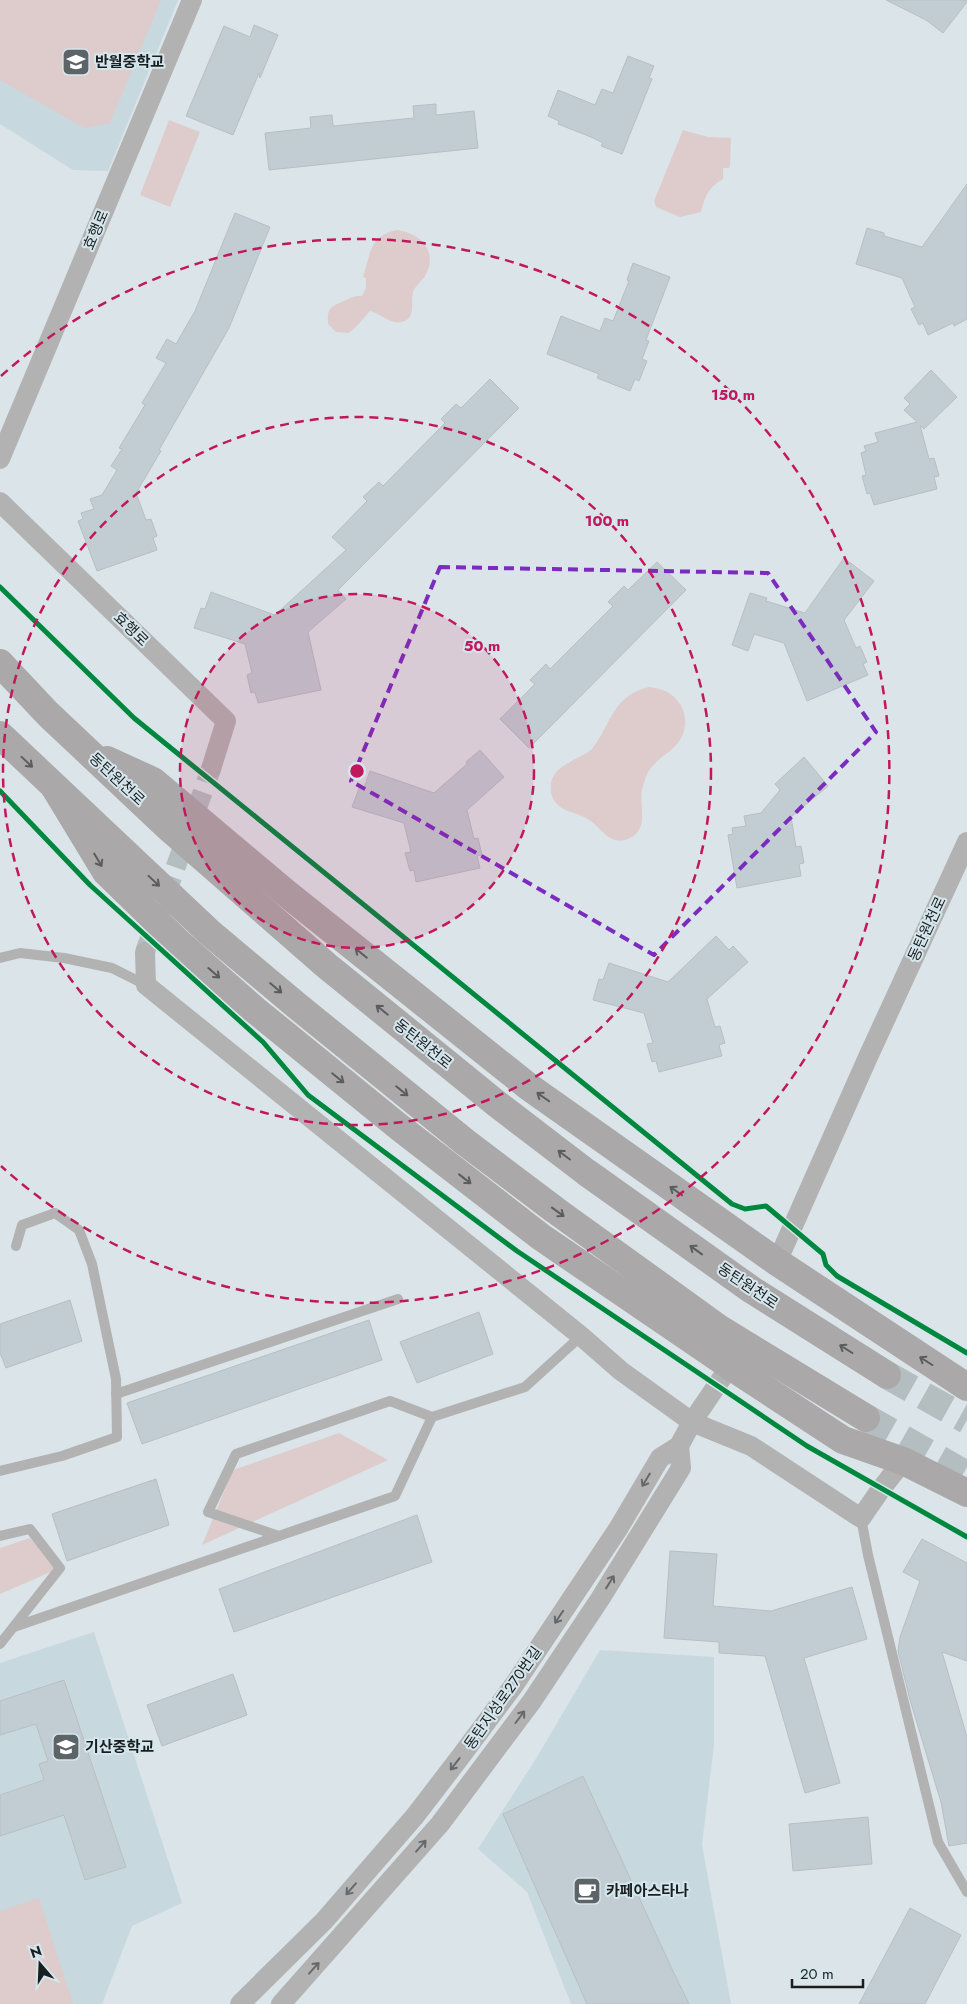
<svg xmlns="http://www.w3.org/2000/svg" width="967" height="2004" font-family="Jost,'Noto Sans KR',sans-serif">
<rect width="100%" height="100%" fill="#dbe4e8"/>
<!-- built -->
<g fill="#c7d8df">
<polygon points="0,0 178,0 108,171 73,170 0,124"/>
<polygon points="94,1632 182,1903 132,1926 102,2004 0,2004 0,1663"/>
<polygon points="600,1650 714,1657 714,1744 702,1845 731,2004 571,2004 527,1892 478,1849 537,1757"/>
</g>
<!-- green -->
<g fill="#ddcccb">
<polygon points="0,0 161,0 110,123 84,128 0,80"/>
<polygon points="169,120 200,132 170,207 140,195"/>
<path d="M683 130 708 137 731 138 730 165 729 168H723V179C709 187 705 196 701 212L680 217 656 207 654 201Z"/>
<path d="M397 230C421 233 439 252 425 276 422 281 415 286 413 292 410 302 417 318 402 322 391 325 380 313 370 311L354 329 348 333 336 332 328 324C327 307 331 307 346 300 352 297 354 296 362 296L366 288V278L363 277C371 253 369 236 397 230Z"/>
<path d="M649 687C663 689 672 692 680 704 684 710 686 719 685 726 681 751 660 753 648 772 646 776 644 782 643 786 637 803 651 827 630 838 611 848 602 828 589 820 575 810 555 813 551 792 547 765 577 762 592 749 612 723 612 696 649 687Z"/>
<polygon points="339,1433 388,1460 202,1545 233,1470"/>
<polygon points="30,1538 60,1568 0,1594 0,1548"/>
<polygon points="39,1898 73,2004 0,2004 0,1911"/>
</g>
<!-- building -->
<g fill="#c1cdd3" stroke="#b8bfc2">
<polygon points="886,0 967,0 967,2 943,33 926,20"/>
<polygon points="254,25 278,35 260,78 259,73 233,135 186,116 224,26 250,37"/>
<polygon points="628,56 654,66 649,78 652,79 622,154 601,146 603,143 591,137 558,124 559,121 548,116 558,90 595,105 602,89 613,93"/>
<polygon points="436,104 436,115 474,111 478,148 269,170 265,133 311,128 310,117 332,115 333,126 414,118 413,106"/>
<polygon points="967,184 967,319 954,326 953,323 928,335 923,323 919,325 911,309 915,307 902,278 856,264 867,228 884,233 884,236 922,247"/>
<polygon points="235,213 270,227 229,328 159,450 161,451 136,493 146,520 151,519 157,536 153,538 157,550 97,571 78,521 83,519 81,513 94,509 90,499 102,495 117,470 111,466 122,449 119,448 145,405 142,403 166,363 156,358 167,339 176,344 195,311"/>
<polygon points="633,263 670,277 646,340 649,341 642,359 647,361 639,381 635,379 630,391 597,378 599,374 547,354 561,316 600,331 605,318 613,321 629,281 627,280"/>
<polygon points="931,370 957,397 924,429 920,425 929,459 934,458 939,476 934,477 937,489 874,505 870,493 867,494 862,476 866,475 861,453 866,451 864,446 878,442 875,433 917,422 904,410 910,404 904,398"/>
<polygon points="490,379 519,408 338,590 346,599 308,632 321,690 258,703 255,692 251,693 247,675 252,673 245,644 194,628 201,608 205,609 211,592 275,615 346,550 332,537 367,501 363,497 379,482 383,486 445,423 441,419 456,404 461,408"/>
<polygon points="844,558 874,581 844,620 856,648 860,646 867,662 863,664 868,675 807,701 784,643 754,634 748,651 732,645 750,593 767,598 766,601 805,613"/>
<polygon points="657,562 686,590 529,748 500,719 535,684 530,680 546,664 550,669 613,606 608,602 624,586 628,590"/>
<polygon points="480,750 504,777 467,810 474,839 478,838 482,855 477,856 480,868 416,882 414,870 410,871 405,853 411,852 404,823 352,807 360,786 364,788 370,771 434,793 467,764 466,762"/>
<polygon points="804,757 828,786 791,817 796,847 801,846 804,863 799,864 801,876 737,888 728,835 733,834 732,828 746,826 744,816 761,813 780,790 775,784"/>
<polygon points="716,936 729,950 733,946 748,962 707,999 715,1027 720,1026 725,1043 719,1045 722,1056 659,1072 656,1061 652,1062 647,1044 653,1043 644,1013 593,1000 599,979 603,980 609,963 668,982"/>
<polygon points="70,1300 82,1341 6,1368 0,1353 0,1324"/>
<polygon points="479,1312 493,1354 417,1383 400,1342"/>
<polygon points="369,1320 382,1360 142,1444 127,1403"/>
<polygon points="156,1479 169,1525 67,1561 52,1514"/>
<polygon points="417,1515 432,1562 234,1632 219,1589"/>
<polygon points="922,1539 967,1563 967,1661 942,1652 967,1737 967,1843 949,1846 941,1802 910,1700 898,1651 900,1637 920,1581 903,1572"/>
<polygon points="670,1551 717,1554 713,1606 771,1611 852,1587 867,1639 804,1658 840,1783 805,1793 765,1656 719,1653 719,1642 664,1638"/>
<polygon points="233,1674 247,1715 162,1746 147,1705"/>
<polygon points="64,1680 126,1867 85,1880 64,1815 0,1836 0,1795 44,1780 39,1764 48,1761 36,1724 0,1735 0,1701"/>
<polygon points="583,1776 672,1969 689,2004 587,2004 503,1814"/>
<polygon points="868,1817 872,1864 793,1871 789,1824"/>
<polygon points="910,1908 961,1935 925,2004 859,2004"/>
</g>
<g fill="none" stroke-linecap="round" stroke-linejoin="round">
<!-- minor-tunnel -->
<polyline stroke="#b4bdc0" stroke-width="20" stroke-dasharray="20 10" stroke-linecap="butt" points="145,952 211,769"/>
<!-- secondary-tunnel -->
<g stroke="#b4bdc0" stroke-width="28" stroke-dasharray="28 14" stroke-linecap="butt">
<polyline points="887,1375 967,1420"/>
<polyline points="866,1418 967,1475"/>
</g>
<!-- service -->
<g stroke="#b2b2b2" stroke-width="10">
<polyline points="0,958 20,953 64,958 112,968 146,985"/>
<polyline points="116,1394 398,1299"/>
<polyline points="432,1417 525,1387 581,1336"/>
<polyline points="0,1471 62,1456 117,1437 116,1379 92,1264 79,1230 55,1213 22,1225 16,1246"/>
<polyline points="861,1518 868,1555 938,1842 967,1892"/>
<polyline points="0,1536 30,1529 60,1568 0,1644"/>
<polyline points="14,1627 395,1496 432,1417 390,1401 236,1454 208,1512 279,1536"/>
</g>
<!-- minor -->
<g stroke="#b2b2b2" stroke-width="20">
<polyline points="0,459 192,0"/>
<polyline points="0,502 226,721 211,769"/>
<polyline points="145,952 146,985 581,1336 621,1371 692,1422 751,1446 861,1518 881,1489 903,1461"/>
<polyline points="777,1262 868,1057 967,842"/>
<polyline points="240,2004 324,1921 415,1816 461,1756 514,1685 618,1529 660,1458 679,1446 692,1422 730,1366"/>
<polyline points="281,2004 440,1824 532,1701 600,1599 681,1468 679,1446"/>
</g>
<!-- secondary -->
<g stroke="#aaa8a8" stroke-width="28">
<polyline points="0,663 48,714 169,828 327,966 497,1104 586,1172 752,1290 887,1375"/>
<polyline points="0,735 209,932 296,1005 465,1142 555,1210 720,1329 866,1418"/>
<polyline points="107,760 153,781 286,893 529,1087 777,1262 967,1387"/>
<polyline points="55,788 106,872 179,943 255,1010 399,1127 541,1237 730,1366 843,1440 903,1461 967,1493"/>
</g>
<defs>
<g id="cycleway">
<polyline points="0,587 134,718 732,1204 745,1209 766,1206 823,1254 826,1265 837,1276 967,1353"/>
<polyline points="0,791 90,885 263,1042 308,1095 517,1251 807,1446 967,1537"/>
</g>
</defs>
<!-- cycleway casing -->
<use href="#cycleway" stroke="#d6e6ed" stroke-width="8"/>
<!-- cycleway -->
<use href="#cycleway" stroke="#00873e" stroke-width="5"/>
</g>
<!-- one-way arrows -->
<defs><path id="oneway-shaft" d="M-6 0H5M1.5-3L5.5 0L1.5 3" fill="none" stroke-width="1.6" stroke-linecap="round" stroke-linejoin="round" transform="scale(1.25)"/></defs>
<g stroke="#5a5d5e">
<use href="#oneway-shaft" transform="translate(27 762) rotate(43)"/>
<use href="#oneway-shaft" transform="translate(98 860) rotate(59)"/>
<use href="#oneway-shaft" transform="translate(154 881) rotate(43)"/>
<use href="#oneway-shaft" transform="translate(361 953) rotate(-141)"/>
<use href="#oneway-shaft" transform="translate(214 973) rotate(41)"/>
<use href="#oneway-shaft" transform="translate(276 988) rotate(40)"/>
<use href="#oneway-shaft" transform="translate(382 1010) rotate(-141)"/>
<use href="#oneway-shaft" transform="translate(338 1078) rotate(39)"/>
<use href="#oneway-shaft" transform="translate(402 1091) rotate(39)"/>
<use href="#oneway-shaft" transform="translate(543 1097) rotate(-145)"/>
<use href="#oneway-shaft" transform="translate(564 1155) rotate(-143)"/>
<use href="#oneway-shaft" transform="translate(465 1179) rotate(38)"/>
<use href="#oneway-shaft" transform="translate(676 1191) rotate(-145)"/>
<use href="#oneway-shaft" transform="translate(558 1212) rotate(36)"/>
<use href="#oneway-shaft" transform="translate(696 1250) rotate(-144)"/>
<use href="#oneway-shaft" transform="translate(846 1349) rotate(-148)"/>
<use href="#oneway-shaft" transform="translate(926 1361) rotate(-148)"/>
</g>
<g stroke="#66686a">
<use href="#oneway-shaft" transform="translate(646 1480) rotate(121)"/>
<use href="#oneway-shaft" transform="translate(610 1582) rotate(-58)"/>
<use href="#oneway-shaft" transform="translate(559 1617) rotate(124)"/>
<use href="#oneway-shaft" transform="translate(520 1717) rotate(-53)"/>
<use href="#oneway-shaft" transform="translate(455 1764) rotate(128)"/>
<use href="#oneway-shaft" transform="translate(421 1846) rotate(-49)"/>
<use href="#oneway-shaft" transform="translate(351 1889) rotate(131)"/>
<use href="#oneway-shaft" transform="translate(314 1968) rotate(-48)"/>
</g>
<!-- marked area -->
<path fill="none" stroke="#7b2cbf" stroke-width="4" stroke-dasharray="10 6" stroke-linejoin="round" d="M440 567 768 573 876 732 654 955 351 781Z"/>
<!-- distance rings -->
<circle cx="357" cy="771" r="177" fill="#c2185b" fill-opacity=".12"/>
<g fill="none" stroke="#c2185b" stroke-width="2.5" stroke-dasharray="9 6">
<circle cx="357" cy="771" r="177"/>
<circle cx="357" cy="771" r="354"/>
<path d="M1 376A532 532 0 1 1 1 1166"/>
</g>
<!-- icons -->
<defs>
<symbol id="school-square" viewBox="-11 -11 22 22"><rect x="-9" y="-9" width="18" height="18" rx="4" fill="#5d6467" stroke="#d6e6ed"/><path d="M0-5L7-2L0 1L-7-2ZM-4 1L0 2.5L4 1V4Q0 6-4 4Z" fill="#fff"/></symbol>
<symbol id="cafe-square" viewBox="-11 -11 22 22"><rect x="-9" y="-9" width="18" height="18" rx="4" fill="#5d6467" stroke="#d6e6ed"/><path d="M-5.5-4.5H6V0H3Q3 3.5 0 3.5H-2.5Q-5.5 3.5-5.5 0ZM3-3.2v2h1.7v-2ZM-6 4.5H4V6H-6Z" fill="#fff"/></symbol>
</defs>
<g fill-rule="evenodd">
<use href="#school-square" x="60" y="46" width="32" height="32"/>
<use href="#school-square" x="50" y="1731" width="32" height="32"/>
<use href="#cafe-square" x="571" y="1875" width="32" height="32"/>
</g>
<g text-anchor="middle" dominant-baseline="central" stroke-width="4" stroke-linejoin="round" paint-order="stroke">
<!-- poi labels -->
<g font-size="15" font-weight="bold" fill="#191f21" stroke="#d6e6ed" text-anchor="start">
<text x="95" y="62">반월중학교</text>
<text x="85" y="1747">기산중학교</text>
<text x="606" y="1891">카페아스타나</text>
</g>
<!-- street labels -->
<g font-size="15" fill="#191f21" stroke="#d6e6ed">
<text transform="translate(96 230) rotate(-67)">효행로</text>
<text transform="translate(131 629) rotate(44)">효행로</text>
<text transform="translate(117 779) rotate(43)">동탄원천로</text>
<text transform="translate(927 929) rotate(-65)">동탄원천로</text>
<text transform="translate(423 1044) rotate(39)">동탄원천로</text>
<text transform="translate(748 1286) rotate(34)">동탄원천로</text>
<text transform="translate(503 1698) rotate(-55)">동탄지성로270번길</text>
</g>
</g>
<circle cx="357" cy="771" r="8" fill="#c2185b" stroke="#d6e6ed" stroke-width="2.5"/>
<g font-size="15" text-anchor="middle" font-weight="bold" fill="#c2185b" stroke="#d6e6ed" stroke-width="4" stroke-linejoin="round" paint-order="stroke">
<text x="733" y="400">150 m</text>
<text x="607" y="526">100 m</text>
<text x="482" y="651">50 m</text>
</g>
<!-- north arrow -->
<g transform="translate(40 1964) rotate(341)" stroke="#d6e6ed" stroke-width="4" paint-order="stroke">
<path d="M0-4L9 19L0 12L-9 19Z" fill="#191f21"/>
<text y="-8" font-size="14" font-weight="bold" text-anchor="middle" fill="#191f21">N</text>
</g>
<!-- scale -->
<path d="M792 1979v8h71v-8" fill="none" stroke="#191f21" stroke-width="2.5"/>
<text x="800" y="1979" font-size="15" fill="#191f21" stroke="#d6e6ed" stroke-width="4" paint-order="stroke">20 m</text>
</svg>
